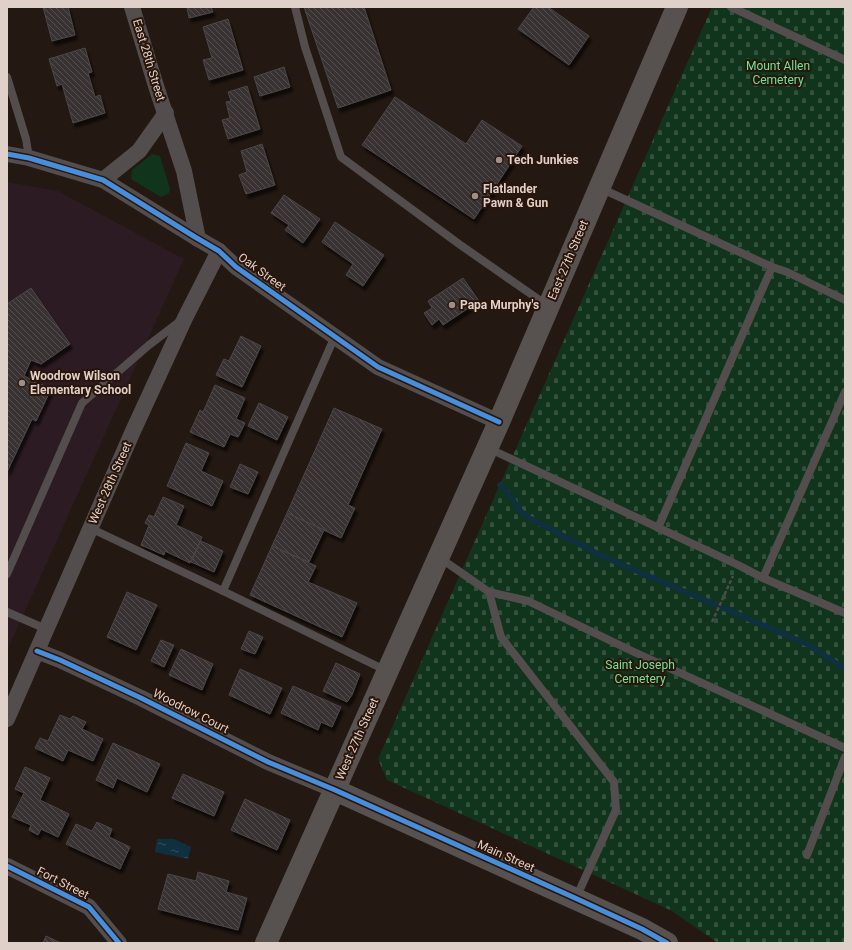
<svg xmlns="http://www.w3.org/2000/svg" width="852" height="950" font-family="Roboto,sans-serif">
<defs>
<pattern id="cemetery-stones" width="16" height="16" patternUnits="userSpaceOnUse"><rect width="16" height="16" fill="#11341c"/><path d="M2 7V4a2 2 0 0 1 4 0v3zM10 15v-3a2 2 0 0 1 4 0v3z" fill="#33503c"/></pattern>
<pattern id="water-ripples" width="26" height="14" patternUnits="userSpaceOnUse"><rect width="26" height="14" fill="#0f313f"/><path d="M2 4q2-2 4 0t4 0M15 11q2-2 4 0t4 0" fill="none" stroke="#324e59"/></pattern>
<pattern id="building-back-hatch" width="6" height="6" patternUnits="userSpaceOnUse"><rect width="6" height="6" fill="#383133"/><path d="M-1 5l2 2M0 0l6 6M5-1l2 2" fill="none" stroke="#544e4f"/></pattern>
<filter id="shadow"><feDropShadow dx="2.5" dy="4.5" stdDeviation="1" flood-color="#0009"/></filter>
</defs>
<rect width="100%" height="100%" fill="#231812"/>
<!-- education -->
<polygon fill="#2c1b22" points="7,182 58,191 184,259 7,651"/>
<!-- green -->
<polygon fill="#11341c" points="152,154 160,156 170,189 169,193 161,197 131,179 132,170"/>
<!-- cemetery -->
<polygon fill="url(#cemetery-stones)" points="712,7 845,7 845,943 718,943 672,911 387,780 378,759"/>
<!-- water -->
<polygon fill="url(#water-ripples)" points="157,839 174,839 191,847 188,859 155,852"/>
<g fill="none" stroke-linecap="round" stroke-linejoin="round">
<!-- stream -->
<polyline stroke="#0f313f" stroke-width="5.5" points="500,485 512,498 519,510 529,518 604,557 807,644 845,669"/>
</g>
<!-- building -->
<g fill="url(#building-back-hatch)" stroke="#4c4748" filter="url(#shadow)">
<polygon points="43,7 68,7 75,35 52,41"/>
<polygon points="187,7 211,7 213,12 189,18"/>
<polygon points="304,7 364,7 391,90 338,108"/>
<polygon points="534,7 548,7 589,36 569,65 518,29"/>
<polygon points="228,19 243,70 209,80 203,60 212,58 203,27"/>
<polygon points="85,48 92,72 88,73 95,97 100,95 105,113 73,123 62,84 57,86 49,59"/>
<polygon points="284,67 290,87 260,96 254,77"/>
<polygon points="247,86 260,129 228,139 222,120 230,118 226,102 231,101 228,92"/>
<polygon points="395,97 466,144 482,120 522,146 474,219 362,145"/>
<polygon points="262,144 275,185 246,194 239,175 247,172 241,151"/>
<polygon points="284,195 320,219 303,243 285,230 289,225 271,213"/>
<polygon points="335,222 384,255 363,286 346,275 353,264 322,242"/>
<polygon points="463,278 479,301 443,325 439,319 432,325 424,313 432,308 428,301"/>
<polygon points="31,288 70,344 41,364 31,360 24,376 51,389 36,421 32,419 7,472 7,304"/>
<polygon points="241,336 261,346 242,387 216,375 224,359 229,361"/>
<polygon points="215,385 245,398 236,419 245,423 238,437 230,434 224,447 190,432 200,410 203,412"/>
<polygon points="259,403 288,417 277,440 248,426"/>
<polygon points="334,408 382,429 348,505 355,508 341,538 287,513"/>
<polygon points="186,443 209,453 201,471 223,481 212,506 167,486"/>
<polygon points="240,464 258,472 248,494 230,487"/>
<polygon points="163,497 184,506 176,525 202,537 190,563 165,551 164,555 141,545 149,525 145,523 149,515 154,517"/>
<polygon points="287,513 324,530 309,562 272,546"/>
<polygon points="201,541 223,551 214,572 191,562"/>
<polygon points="272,546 316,566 308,582 357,603 342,637 250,595"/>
<polygon points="127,592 157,605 136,650 107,637"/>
<polygon points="249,631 263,637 255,654 241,649"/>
<polygon points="161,640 174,645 164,667 151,661"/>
<polygon points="181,649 213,664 202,690 169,675"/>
<polygon points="336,663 360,674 352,695 347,702 323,691"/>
<polygon points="240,669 282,688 270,714 229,695"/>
<polygon points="293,686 341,707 332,727 321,722 318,730 281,713"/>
<polygon points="60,715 70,719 73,716 86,722 82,729 103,739 93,761 68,750 63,761 35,748 40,738 48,741"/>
<polygon points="113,743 160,764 147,792 117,778 113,788 96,780"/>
<polygon points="25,767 50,778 40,800 69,814 58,837 41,829 38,835 29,830 31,825 12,817 24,793 15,789"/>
<polygon points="183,774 224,792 214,816 172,798"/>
<polygon points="245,799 290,820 277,850 231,830"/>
<polygon points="97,822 112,829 109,837 130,847 120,869 66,844 76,824 92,831"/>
<polygon points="198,872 229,881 226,892 247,898 238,930 158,909 168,874 196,881"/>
<polygon points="46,936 61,943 43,943"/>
</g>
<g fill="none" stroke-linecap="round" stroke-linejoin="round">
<!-- path -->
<polyline stroke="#514a48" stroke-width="2.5" stroke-dasharray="4 2" stroke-linecap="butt" points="712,622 733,576"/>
<!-- lane -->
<g stroke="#534e4d" stroke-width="8">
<polyline points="295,7 305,47 341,157 459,244 548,306"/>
<polyline points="731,7 845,60"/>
<polyline points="7,77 26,139 29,158"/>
<polyline points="600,188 772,267 787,272 845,300"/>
<polyline points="488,448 738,565 763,578 845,613"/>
<polyline points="90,528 223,591 387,671"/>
<polyline points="658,528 772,267"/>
<polyline points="440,558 489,592 528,601 634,652 845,748"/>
<polyline points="7,574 82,403 149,345 179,322"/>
<polyline points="763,578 845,392"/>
<polyline points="223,591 335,336"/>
<polyline points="489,592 501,637 614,782 616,810 576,898"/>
<polyline points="7,612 46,629"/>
<polyline points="807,855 845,757"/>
</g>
<!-- street -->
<g stroke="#534e4d" stroke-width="16">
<polyline points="132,7 156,86 184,171 198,239"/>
<polyline points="7,154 29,158 103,180 195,237 219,251 236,267 378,367 499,422"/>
<polyline points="103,180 139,151 166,113"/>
<polyline points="37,651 60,660 141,698 268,762 335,790"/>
<polyline points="7,719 133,431 185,318 219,251"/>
<polyline points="7,866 89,907 119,943"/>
</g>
<!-- secondary -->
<g stroke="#57514f" stroke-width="22">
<polyline points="335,790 642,929 667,943"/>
<polyline points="266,943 499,422 677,7"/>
</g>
<defs>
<g id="cycleway">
<polyline points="7,154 29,158 103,180 195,237 219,251 236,267 378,367 499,422"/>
<polyline points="37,651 60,660 141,698 268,762 335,790 575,898 642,929 667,943"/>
<polyline points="7,866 89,907 119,943"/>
</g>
</defs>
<!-- cycleway casing -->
<use href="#cycleway" stroke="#2a150b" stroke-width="8"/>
<!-- cycleway -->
<use href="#cycleway" stroke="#468fdf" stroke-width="5"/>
</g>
<!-- markers -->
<g fill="#9d9089" stroke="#2a150b" stroke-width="1.5">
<circle cx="499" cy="160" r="4"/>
<circle cx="475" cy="196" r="4"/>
<circle cx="452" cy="305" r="4"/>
<circle cx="22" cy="383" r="4"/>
</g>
<g text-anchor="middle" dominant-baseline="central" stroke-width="4" stroke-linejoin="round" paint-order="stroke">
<!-- street labels -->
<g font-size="12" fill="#dfd0c9" stroke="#2a150b">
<text transform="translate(149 60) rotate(73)">East 28th Street</text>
<text transform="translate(568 260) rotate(-67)">East 27th Street</text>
<text transform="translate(262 272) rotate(36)">Oak Street</text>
<text transform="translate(110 483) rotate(-66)">West 28th Street</text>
<text transform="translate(191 711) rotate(27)">Woodrow Court</text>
<text transform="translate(357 739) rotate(-66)">West 27th Street</text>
<text transform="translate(506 856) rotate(24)">Main Street</text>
<text transform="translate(63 883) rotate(27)">Fort Street</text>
</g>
<!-- park labels -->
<g font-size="12" fill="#6be696" stroke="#2a150b">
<text x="778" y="66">Mount Allen<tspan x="778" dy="14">Cemetery</tspan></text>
<text x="640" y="665">Saint Joseph<tspan x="640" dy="14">Cemetery</tspan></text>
</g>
<!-- poi labels -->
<g font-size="12" font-weight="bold" fill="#dfd0c9" stroke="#2a150b" text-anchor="start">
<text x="507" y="160">Tech Junkies</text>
<text x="483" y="189">Flatlander<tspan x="483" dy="14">Pawn &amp; Gun</tspan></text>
<text x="460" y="305">Papa Murphy's</text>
<text x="30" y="376">Woodrow Wilson<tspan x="30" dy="14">Elementary School</tspan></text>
</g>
</g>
<!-- border -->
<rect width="852" height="950" fill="none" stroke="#dfd0c9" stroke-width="16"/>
</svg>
